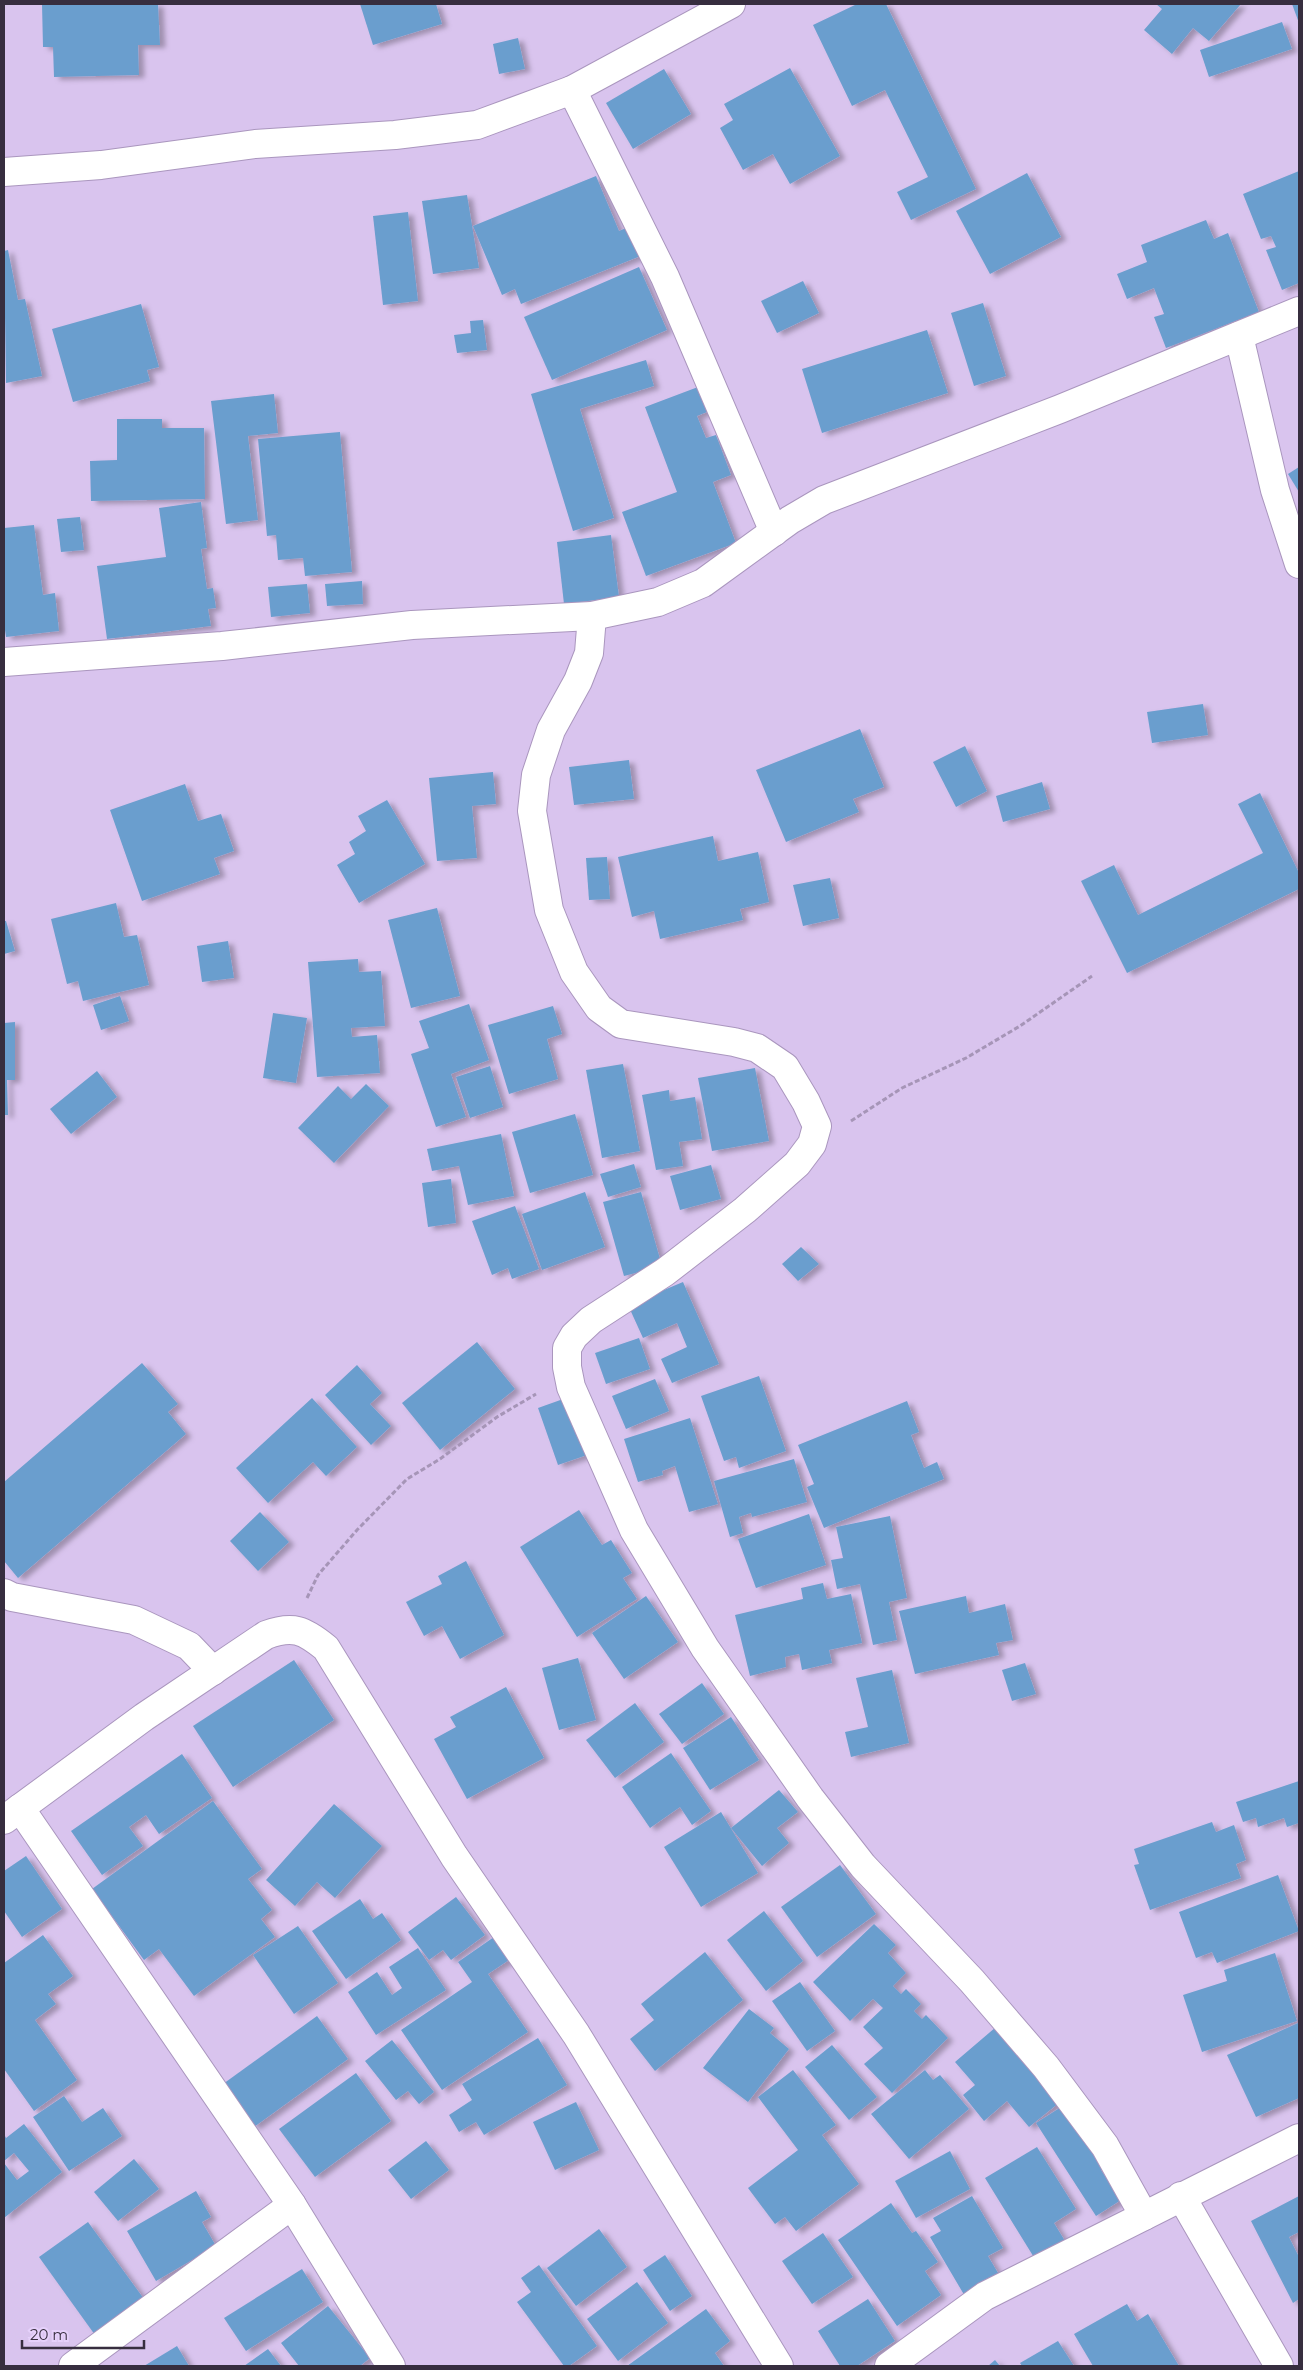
<svg xmlns="http://www.w3.org/2000/svg" width="1303" height="2370" font-family="Montserrat,sans-serif">
<defs>
<filter id="shadow"><feDropShadow dx="5.5" dy="3" stdDeviation="2.5" flood-color="#0004"/></filter>
</defs>
<rect width="100%" height="100%" fill="#d9c4ee"/>
<!-- building -->
<g fill="#6b9ece" filter="url(#shadow)">
<polygon points="42,4 158,4 160,45 138,45 139,75 54,77 53,47 43,47"/>
<polygon points="360,4 436,4 442,24 373,45"/>
<polygon points="857,4 886,4 976,189 911,220 897,192 928,177 885,90 852,106 813,25"/>
<polygon points="1156,4 1241,4 1209,41 1193,28 1172,54 1144,30 1162,9"/>
<polygon points="1292,4 1299,4 1299,23"/>
<polygon points="1282,22 1292,49 1209,77 1200,50"/>
<polygon points="518,38 525,69 499,74 493,44"/>
<polygon points="790,68 840,156 790,184 773,154 743,170 720,128 733,120 724,104"/>
<polygon points="664,69 691,114 633,149 606,103"/>
<polygon points="1299,171 1299,283 1282,290 1266,250 1276,247 1271,236 1261,239 1243,194"/>
<polygon points="1027,173 1061,237 990,274 956,211"/>
<polygon points="596,176 619,231 631,226 643,255 521,304 515,289 502,295 473,226"/>
<polygon points="467,195 479,268 433,274 422,201"/>
<polygon points="408,212 418,301 383,305 373,216"/>
<polygon points="1206,220 1214,239 1228,233 1259,312 1166,348 1154,317 1164,314 1154,288 1127,299 1117,274 1147,262 1141,245"/>
<polygon points="8,250 18,300 25,299 42,376 6,383 4,251"/>
<polygon points="639,267 667,330 552,380 524,317"/>
<polygon points="803,281 819,313 777,333 761,301"/>
<polygon points="983,303 1006,376 974,386 951,313"/>
<polygon points="141,304 159,367 147,370 150,381 73,402 52,329"/>
<polygon points="483,320 487,350 457,353 454,335 471,333 470,321"/>
<polygon points="927,330 948,393 822,433 802,369"/>
<polygon points="646,360 654,386 580,409 614,518 573,531 531,394"/>
<polygon points="698,387 707,412 697,416 706,438 716,435 731,475 713,482 736,543 646,576 622,512 677,492 645,407"/>
<polygon points="274,394 278,433 248,436 258,520 226,524 211,401"/>
<polygon points="117,419 162,419 162,428 204,428 205,499 91,501 90,461 117,460"/>
<polygon points="340,432 352,572 305,576 303,558 278,560 276,535 267,536 258,439"/>
<polygon points="1299,467 1299,492 1288,474"/>
<polygon points="201,502 207,548 201,549 207,589 213,588 216,608 208,609 211,626 107,639 97,566 166,557 159,508"/>
<polygon points="80,517 84,550 61,552 57,519"/>
<polygon points="34,525 43,595 55,593 59,631 6,637 4,623 4,528"/>
<polygon points="611,535 619,597 564,604 557,542"/>
<polygon points="362,581 363,604 327,606 325,584"/>
<polygon points="307,584 310,613 271,617 268,587"/>
<polygon points="1203,704 1208,735 1152,743 1147,712"/>
<polygon points="860,729 884,787 853,799 859,812 786,842 756,770"/>
<polygon points="965,746 987,791 956,807 933,762"/>
<polygon points="629,760 634,799 574,805 569,767"/>
<polygon points="493,772 496,804 472,806 477,858 437,861 429,778"/>
<polygon points="1042,782 1050,809 1003,822 996,796"/>
<polygon points="185,784 198,821 221,814 234,851 214,858 220,874 142,901 110,810"/>
<polygon points="1260,793 1299,873 1299,889 1127,973 1081,881 1114,865 1138,915 1263,853 1238,804"/>
<polygon points="387,800 425,864 359,903 337,865 355,854 349,842 366,831 358,816"/>
<polygon points="713,836 718,861 758,852 769,902 740,909 743,920 660,939 654,911 632,917 618,857"/>
<polygon points="607,857 610,899 589,900 586,858"/>
<polygon points="830,878 839,918 803,926 793,885"/>
<polygon points="116,903 124,937 137,935 149,985 83,1001 78,981 67,984 51,919"/>
<polygon points="437,908 460,996 411,1008 388,920"/>
<polygon points="4,921 6,921 15,951 4,954"/>
<polygon points="228,941 234,978 202,982 197,946"/>
<polygon points="358,959 359,972 381,971 385,1026 351,1028 352,1037 377,1035 380,1073 317,1077 308,962"/>
<polygon points="120,996 129,1021 101,1030 93,1005"/>
<polygon points="469,1004 489,1060 451,1074 466,1117 436,1127 411,1054 429,1048 419,1021"/>
<polygon points="553,1006 562,1034 547,1039 558,1079 509,1094 488,1025"/>
<polygon points="273,1013 307,1018 296,1083 263,1078"/>
<polygon points="15,1022 15,1080 7,1080 8,1115 4,1115 4,1023"/>
<polygon points="623,1064 640,1151 602,1158 586,1070"/>
<polygon points="490,1066 503,1107 470,1118 456,1077"/>
<polygon points="755,1068 769,1141 712,1151 698,1078"/>
<polygon points="97,1071 117,1097 71,1134 50,1109"/>
<polygon points="366,1084 389,1106 334,1163 298,1128 338,1086 351,1099"/>
<polygon points="669,1090 670,1101 695,1097 702,1139 679,1142 683,1166 656,1170 642,1095"/>
<polygon points="575,1114 593,1175 530,1193 512,1132"/>
<polygon points="501,1134 514,1196 468,1205 459,1166 432,1171 427,1149"/>
<polygon points="634,1164 641,1187 608,1197 600,1174"/>
<polygon points="711,1165 721,1199 680,1210 670,1176"/>
<polygon points="451,1179 456,1223 428,1227 422,1183"/>
<polygon points="585,1192 605,1247 542,1270 522,1214"/>
<polygon points="641,1192 662,1266 624,1276 603,1202"/>
<polygon points="515,1206 539,1269 512,1279 508,1268 492,1275 472,1221"/>
<polygon points="801,1247 819,1264 798,1281 782,1264"/>
<polygon points="683,1282 719,1364 672,1383 661,1359 687,1347 677,1323 643,1338 628,1305"/>
<polygon points="639,1338 650,1369 606,1384 595,1353"/>
<polygon points="477,1342 515,1389 440,1450 402,1403"/>
<polygon points="142,1363 178,1404 168,1412 186,1434 18,1578 4,1561 4,1482"/>
<polygon points="357,1365 382,1393 370,1404 391,1426 371,1445 325,1395"/>
<polygon points="759,1376 786,1451 739,1468 736,1457 724,1461 701,1396"/>
<polygon points="655,1379 669,1411 626,1429 612,1396"/>
<polygon points="312,1398 357,1447 326,1476 313,1462 268,1503 236,1468"/>
<polygon points="566,1398 587,1455 558,1465 538,1408"/>
<polygon points="907,1401 919,1432 911,1435 924,1468 937,1462 944,1479 824,1528 807,1487 814,1484 798,1445"/>
<polygon points="690,1418 718,1504 689,1512 675,1466 662,1471 663,1475 638,1482 624,1439"/>
<polygon points="794,1459 807,1502 752,1517 751,1513 739,1517 743,1533 730,1537 714,1481"/>
<polygon points="579,1510 602,1545 611,1540 632,1573 623,1578 637,1599 577,1637 520,1547"/>
<polygon points="260,1512 289,1542 258,1571 230,1541"/>
<polygon points="809,1514 826,1565 756,1588 738,1539"/>
<polygon points="890,1516 907,1598 889,1602 897,1640 873,1645 860,1584 837,1589 831,1560 843,1558 836,1527"/>
<polygon points="466,1561 504,1635 460,1659 442,1626 424,1636 406,1602 442,1584 438,1576"/>
<polygon points="823,1583 827,1599 851,1594 862,1643 829,1650 832,1663 802,1670 799,1654 785,1657 786,1667 750,1676 735,1615 803,1599 801,1588"/>
<polygon points="646,1596 678,1642 624,1679 592,1633"/>
<polygon points="966,1596 969,1613 1005,1604 1013,1640 996,1643 999,1655 915,1674 899,1611"/>
<polygon points="578,1658 596,1720 559,1730 542,1668"/>
<polygon points="294,1660 334,1720 233,1787 193,1726"/>
<polygon points="1025,1663 1036,1694 1012,1701 1002,1670"/>
<polygon points="892,1670 909,1743 851,1757 845,1732 868,1727 856,1678"/>
<polygon points="702,1683 724,1714 682,1744 659,1714"/>
<polygon points="506,1687 544,1758 467,1799 434,1739 456,1727 450,1717"/>
<polygon points="635,1703 664,1742 615,1778 586,1740"/>
<polygon points="731,1717 759,1760 710,1790 683,1748"/>
<polygon points="671,1753 711,1811 692,1825 680,1807 650,1828 622,1787"/>
<polygon points="182,1754 212,1798 159,1834 146,1815 129,1827 143,1846 102,1875 71,1831"/>
<polygon points="1299,1781 1299,1823 1287,1827 1284,1818 1258,1827 1256,1818 1243,1822 1236,1802"/>
<polygon points="779,1790 798,1812 777,1828 789,1843 762,1866 731,1828"/>
<polygon points="213,1801 262,1869 248,1879 272,1910 261,1919 275,1937 194,1996 159,1949 144,1960 92,1889"/>
<polygon points="334,1804 382,1846 335,1898 317,1882 295,1906 266,1880"/>
<polygon points="721,1812 758,1873 701,1907 664,1847"/>
<polygon points="1212,1822 1216,1832 1234,1825 1246,1860 1236,1864 1241,1878 1150,1910 1134,1865 1139,1864 1134,1849"/>
<polygon points="26,1856 62,1909 22,1937 4,1911 4,1871"/>
<polygon points="840,1865 876,1914 817,1957 781,1907"/>
<polygon points="1278,1875 1299,1931 1217,1963 1212,1952 1196,1958 1179,1912"/>
<polygon points="456,1897 485,1935 451,1960 443,1950 429,1960 408,1932"/>
<polygon points="360,1899 373,1919 382,1913 401,1940 346,1979 312,1931"/>
<polygon points="764,1911 803,1961 766,1991 727,1940"/>
<polygon points="874,1924 896,1945 888,1953 906,1973 893,1986 901,1994 906,1989 921,2004 914,2011 922,2019 926,2015 948,2038 892,2093 864,2064 883,2048 863,2027 883,2008 873,1999 850,2021 813,1982"/>
<polygon points="298,1926 338,1983 294,2014 253,1955"/>
<polygon points="43,1935 73,1976 48,1994 56,2004 35,2020 77,2080 34,2111 4,2069 4,1963"/>
<polygon points="494,1937 509,1960 488,1974 528,2032 442,2090 401,2030 472,1982 458,1962"/>
<polygon points="418,1948 446,1990 376,2035 348,1992 377,1972 392,1995 402,1988 389,1967"/>
<polygon points="705,1952 743,2000 655,2071 630,2039 654,2020 641,2004"/>
<polygon points="1275,1953 1297,2021 1202,2052 1183,1995 1227,1981 1224,1970"/>
<polygon points="800,1982 835,2031 807,2051 772,2001"/>
<polygon points="749,2009 774,2028 770,2033 789,2049 748,2102 703,2068"/>
<polygon points="317,2016 348,2059 254,2127 223,2084"/>
<polygon points="1298,2023 1299,2098 1256,2117 1227,2055"/>
<polygon points="996,2027 1065,2098 1029,2127 1007,2101 984,2121 963,2095 975,2085 955,2062"/>
<polygon points="538,2038 567,2085 484,2135 476,2122 459,2132 449,2115 472,2100 462,2084"/>
<polygon points="392,2040 434,2092 419,2104 408,2091 396,2100 365,2061"/>
<polygon points="832,2045 877,2097 849,2120 805,2067"/>
<polygon points="793,2070 836,2125 822,2135 859,2184 796,2231 785,2217 775,2224 748,2188 798,2150 758,2097"/>
<polygon points="925,2070 933,2080 940,2075 969,2109 909,2159 871,2114"/>
<polygon points="356,2073 391,2121 315,2177 279,2129"/>
<polygon points="64,2096 82,2122 103,2108 122,2136 69,2171 33,2117"/>
<polygon points="576,2102 599,2150 555,2170 533,2122"/>
<polygon points="1069,2102 1109,2165 1101,2170 1121,2200 1096,2216 1036,2123"/>
<polygon points="24,2124 62,2172 4,2218 4,2163 17,2180 29,2171 14,2153 4,2161 4,2134 6,2138"/>
<polygon points="426,2141 449,2170 411,2199 388,2170"/>
<polygon points="1037,2147 1076,2209 1054,2223 1065,2241 1035,2259 985,2178"/>
<polygon points="950,2151 970,2189 916,2218 895,2181"/>
<polygon points="134,2159 159,2189 118,2221 94,2192"/>
<polygon points="196,2191 211,2217 202,2222 216,2246 156,2281 127,2231"/>
<polygon points="972,2196 1003,2248 988,2256 1001,2278 966,2298 930,2237 941,2231 933,2218"/>
<polygon points="1299,2196 1299,2232 1289,2237 1299,2257 1299,2299 1293,2303 1251,2221"/>
<polygon points="891,2203 912,2233 916,2231 938,2262 925,2271 941,2295 897,2326 838,2240"/>
<polygon points="88,2222 144,2299 95,2335 39,2257"/>
<polygon points="599,2229 627,2267 576,2306 547,2268"/>
<polygon points="823,2233 853,2277 812,2304 782,2261"/>
<polygon points="665,2255 692,2296 670,2311 643,2270"/>
<polygon points="539,2265 597,2346 569,2366 564,2366 517,2302 531,2292 521,2278"/>
<polygon points="302,2269 323,2302 246,2351 224,2318"/>
<polygon points="637,2282 668,2323 618,2361 587,2319"/>
<polygon points="868,2299 895,2341 857,2366 840,2366 818,2331"/>
<polygon points="1127,2304 1137,2321 1148,2314 1179,2366 1093,2366 1074,2334"/>
<polygon points="328,2306 370,2358 360,2366 299,2366 281,2343"/>
<polygon points="706,2309 730,2341 715,2353 724,2366 627,2366"/>
<polygon points="1058,2341 1074,2366 1022,2366 1020,2363"/>
<polygon points="177,2346 189,2366 144,2366"/>
<polygon points="268,2349 281,2366 244,2366"/>
<polygon points="995,2360 1000,2366 988,2366"/>
</g>
<g fill="none" stroke-linecap="round" stroke-linejoin="round">
<defs>
<g id="street">
<polyline points="572,90 665,277 774,532"/>
<polyline points="4,172 101,165 255,144 395,135 477,125 572,90 731,4"/>
<polyline points="1239,336 1275,490 1299,564"/>
<polyline points="592,616 589,653 578,681 551,730 536,775 532,811 549,910 574,972 599,1008 621,1024 734,1042 757,1048 785,1067 806,1102 817,1126 812,1144 797,1164 745,1210 665,1272 591,1320 574,1336 567,1348 567,1367 571,1387 634,1530 705,1648 810,1798 863,1866 972,1981 1046,2067 1105,2146 1144,2216"/>
<polyline points="4,662 222,646 412,625 592,616 658,602 703,583 790,520 824,500 1060,409 1299,311"/>
<polyline points="4,1593 12,1597 134,1620 189,1646 213,1671"/>
<polyline points="20,1808 292,2205 391,2366"/>
<path d="M4 1820 144 1717 266 1635C293 1625 304 1630 326 1648L454 1856 576 2034 779 2366"/>
<polyline points="1181,2196 1279,2366"/>
<polyline points="73,2366 292,2205"/>
<polyline points="889,2366 985,2296 1299,2138"/>
</g>
</defs>
<!-- street casing -->
<use href="#street" stroke="#aa96be" stroke-width="30"/>
<!-- path -->
<g stroke="#a695b7" stroke-width="3" stroke-dasharray="5 2.5" stroke-linecap="butt">
<polyline points="851,1121 902,1088 966,1058 1020,1026 1092,976"/>
<polyline points="307,1598 318,1575 357,1530 407,1479 440,1459 497,1417 536,1394"/>
</g>
<!-- street -->
<use href="#street" stroke="#fff" stroke-width="28"/>
</g>
<!-- border -->
<rect width="1303" height="2370" fill="none" stroke="#372e3f" stroke-width="10"/>
<!-- scale -->
<path d="M22 2340v8h122v-8" fill="none" stroke="#372e3f" stroke-width="2.5"/>
<text x="30" y="2340" font-size="15" fill="#372e3f" stroke="#e6d1fb" stroke-width="4" paint-order="stroke">20 m</text>
</svg>
